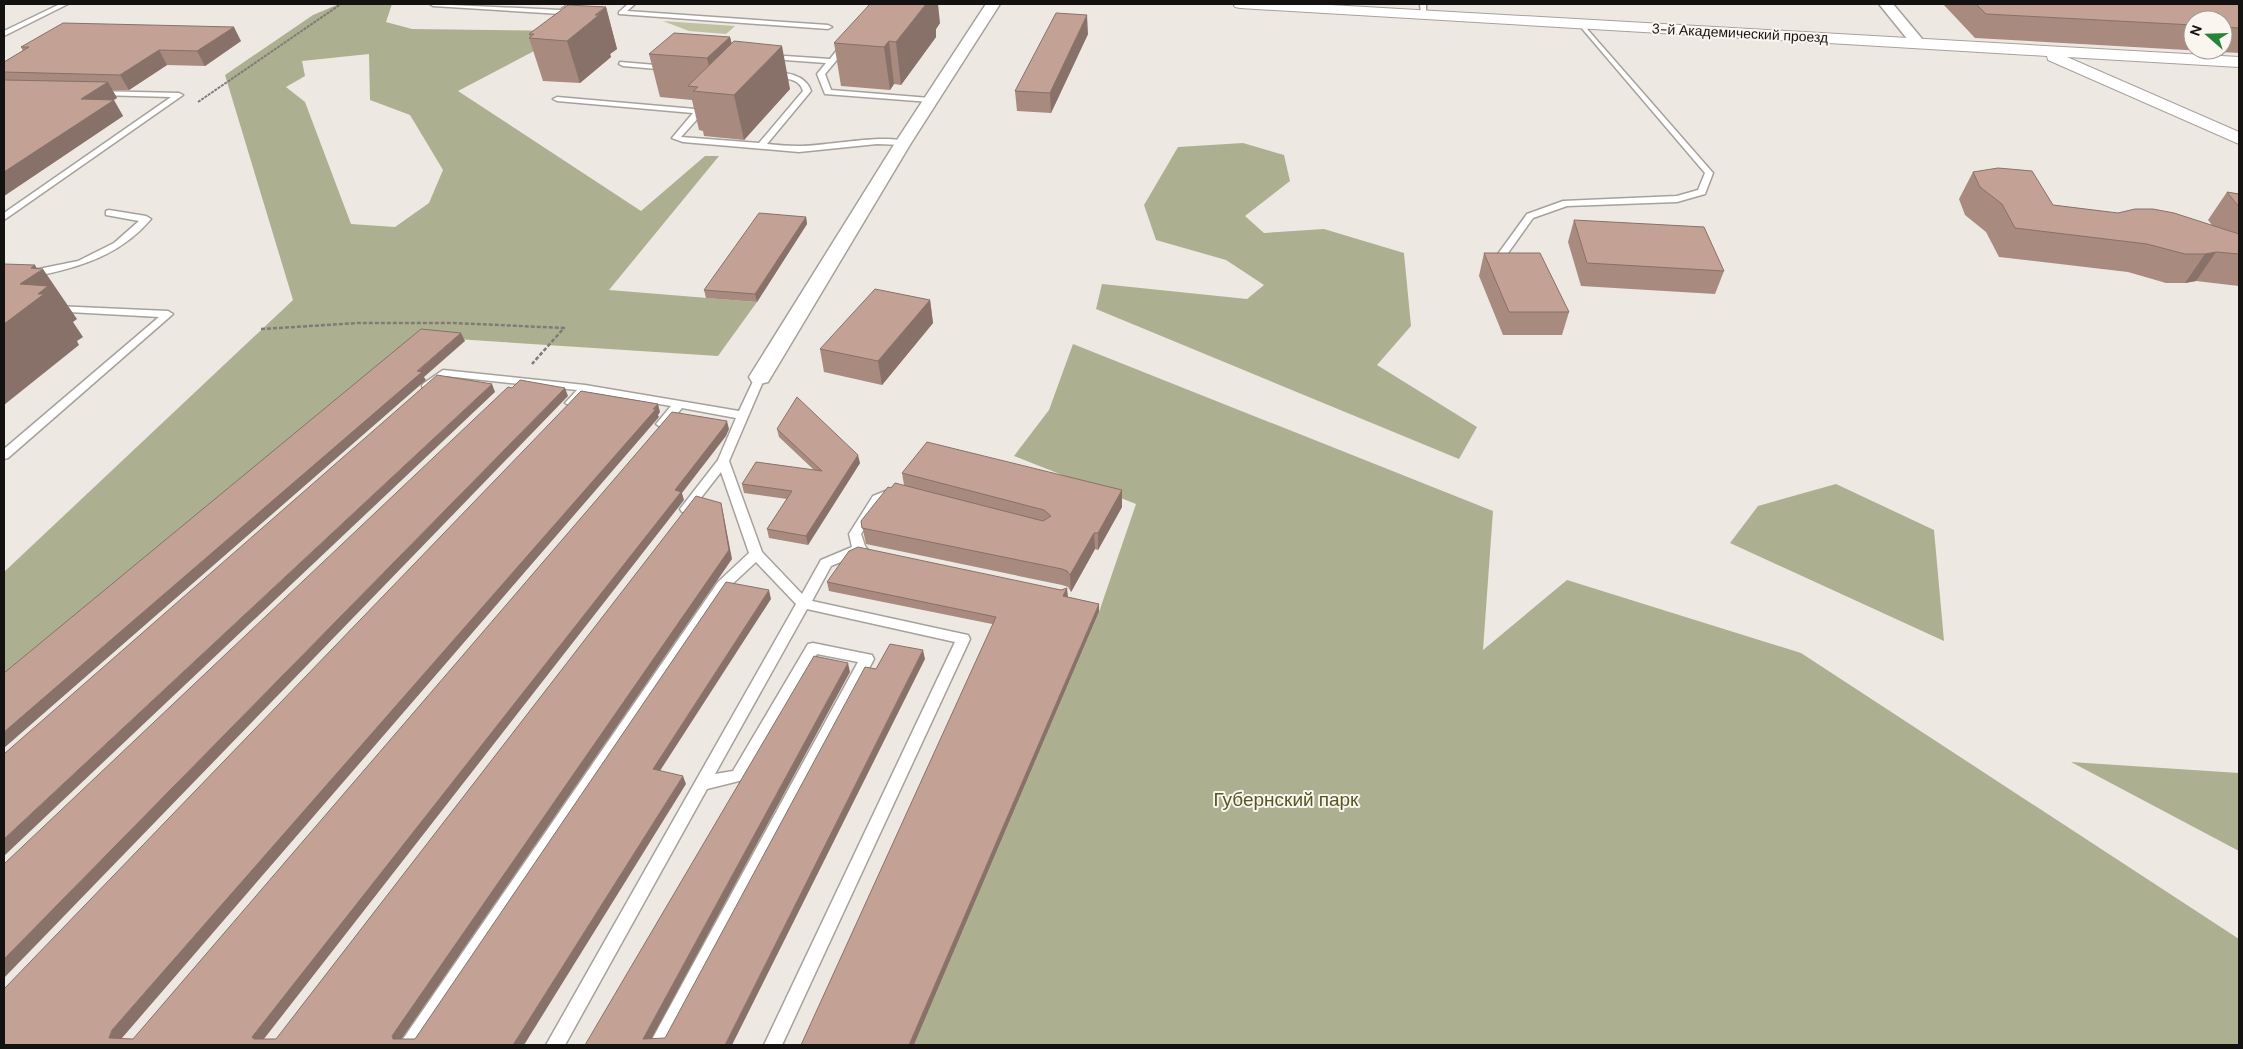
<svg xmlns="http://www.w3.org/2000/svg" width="2243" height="1049" font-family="'DM Sans',sans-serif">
<rect width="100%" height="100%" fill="#eee8e3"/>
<!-- green -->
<polygon fill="#bec1a2" points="663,21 735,26 726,34 689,31"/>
<!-- forest -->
<g fill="#adb090" fill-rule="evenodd">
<path d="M339 4H392L386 22 412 29 572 31 458 91 641 211 705 156H719L609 290 757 302 718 356 425 337 4 688V572L293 300 225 75 313 15ZM369 54 370 100 410 115 443 170 429 203 395 227 351 224 305 102 286 87 305 76 302 61Z"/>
<polygon points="1243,143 1284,155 1290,181 1245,216 1264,233 1324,229 1404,253 1411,326 1377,365 1477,427 1459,459 1096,309 1102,284 1247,299 1264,285 1226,260 1156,240 1144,205 1178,147"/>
<polygon points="1073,344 1493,511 1483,650 1567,580 1801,653 2239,939 2239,1045 914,1045 1099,612 1136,504 1014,456 1049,410"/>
<polygon points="1836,484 1934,530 1944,641 1730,543 1758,506"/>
<polygon points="2071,762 2239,773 2239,851"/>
</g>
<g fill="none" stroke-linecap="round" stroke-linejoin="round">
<defs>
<g id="lane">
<polygon points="60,4 68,4 4,36 4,31"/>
<polygon points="430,4 560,10 569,4 576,4 561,14 433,6"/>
<polygon points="628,4 635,4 627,11 828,25 832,27 828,29 619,14 619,12"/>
<polygon points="1420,4 1426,4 1426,15 1421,14"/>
<polygon points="1581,22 1713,173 1705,194 1677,202 1567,206 1533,218 1503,260 1497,260 1495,258 1527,214 1563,201 1677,196 1698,190 1705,173 1579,25 1579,23"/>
<polygon points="844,41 851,43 825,74 831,90 930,98 934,100 930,102 825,94 817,74 826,63 785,60 781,58 785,56 830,59"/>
<polygon points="620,62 668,66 672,68 668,70 623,66 619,64"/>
<path d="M769 73C785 71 806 75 811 91L767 144C777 145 788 146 798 146 820 147 893 132 907 143L903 145 877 144 799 152 683 142 672 138 693 113 557 101 553 99 557 97 695 109 701 113 700 116 681 137 759 143 803 91C799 76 781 79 769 77Z"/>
<polygon points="96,91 179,93 183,95 4,220 4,213 171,97 99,95 96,95"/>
<path d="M109 210 146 216 151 219C113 264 59 272 4 282V276L78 261 114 243 139 221 106 215V211Z"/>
<polygon points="55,306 168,311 173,314 8,458 4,459 4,449 159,317 51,311 51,307"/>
<polygon points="443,370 585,385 739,411 755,377 756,375 764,375 765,377 729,461 762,552 802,594 821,560 852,547 849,534 873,496 893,488 899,492 897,495 881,502 861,534 865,546 868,550 867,553 860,554 831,566 812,601 963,634 968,635 970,639 782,1045 764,1045 955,642 807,609 715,774 733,771 808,644 813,643 867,654 872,655 874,659 668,1045 649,1045 858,662 817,654 743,780 707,789 565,1045 546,1045 796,604 756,562 728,588 420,1045 400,1045 403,1039 718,582 749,553 721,472 690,512 682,512 680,509 718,460 736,418 682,408 666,427 662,428 656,424 671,406 588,392 575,405 571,406 565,403 577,390 445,376 431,388 423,388 422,386 423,384"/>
</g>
<g id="street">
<polygon points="986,4 1000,4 911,143 771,377 768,382 760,384 752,382 749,377 895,143"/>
<polygon points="1879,4 1893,4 1923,40 1925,43 1923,46 1913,46"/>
</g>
<polygon id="secondary" points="1233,4 1313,4 2239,57 2239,67 2067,57 2239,132 2239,144 2048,60 2047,56 1240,8 1235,7"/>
</defs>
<!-- lane casing -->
<use href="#lane" stroke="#a7a19c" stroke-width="3"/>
<!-- street casing -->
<use href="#street" stroke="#a7a19c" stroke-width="3"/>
<!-- secondary casing -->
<use href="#secondary" stroke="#a7a19c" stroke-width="2"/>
<!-- path-far1 -->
<polyline stroke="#7f7b77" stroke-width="2" stroke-dasharray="3 1" stroke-linecap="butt" points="198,102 341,4"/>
<!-- path -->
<polyline stroke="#7f7b77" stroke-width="2.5" stroke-dasharray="4 2" stroke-linecap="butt" points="261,329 358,323 454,323 564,328 532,364"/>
<!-- lane -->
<use href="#lane" fill="#fff" fill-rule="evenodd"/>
<!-- street -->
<use href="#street" fill="#fff" fill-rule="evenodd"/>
<!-- secondary -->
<use href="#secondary" fill="#fff" fill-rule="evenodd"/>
</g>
<!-- wall -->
<g fill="#a88a7f" fill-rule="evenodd">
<path d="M1943 4H2237L2239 6V53L1975 38ZM2193 20H2223V50H2193Z"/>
<polygon points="606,7 617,49 610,54 611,57 580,83 543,81 529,38 530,37 529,34"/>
<polygon points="940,23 936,29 936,37 901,85 894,84 890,90 841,86 834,43"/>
<polygon points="1088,34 1051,113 1017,111 1015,91"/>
<polygon points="730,37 732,44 790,89 744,140 704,136 703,131 699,130 692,100 660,97 649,54"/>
<polygon points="241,41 205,66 167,65 129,90 112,90 117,98 113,100 123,116 4,196 4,62 23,51 21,47"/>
<polygon points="1973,172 2053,205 2212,225 2208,220 2227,192 2239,194 2239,286 2196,281 2185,283 2166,283 2128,272 1999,257 1986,232 1965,215 1959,199"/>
<polygon points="806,217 807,224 757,302 706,298 704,290"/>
<polygon points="1574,220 1724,271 1715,294 1581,286 1568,242"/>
<polygon points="1484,253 1569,312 1562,335 1503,335 1479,276"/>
<polygon points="930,300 933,323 882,385 824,372 820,349"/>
<polygon points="777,429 860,463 808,545 769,538 767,529 787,499 744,493 742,484 814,470 779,437"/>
<polygon points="902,473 1122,490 1122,507 1098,550 1095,549 1071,592 1068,587 1062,585 866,544 861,521 891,488 904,485"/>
<polygon points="827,582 1061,590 1067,588 1067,597 1099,604 1099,612 992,624 829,591"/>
</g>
<!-- shaded-wall -->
<g fill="#887168">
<polygon points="926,4 938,4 940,23 936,29 936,37 901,85 896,42"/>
<polygon points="606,7 617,49 610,54 611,57 580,83 567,41"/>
<polygon points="1087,15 1088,34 1051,113 1050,93"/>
<polygon points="234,27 241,41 205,66 197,51"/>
<polygon points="730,37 739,79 715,93 707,58"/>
<polygon points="889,41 894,84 890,90 884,47"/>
<polygon points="782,46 790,89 744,140 734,95"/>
<polygon points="159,50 167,65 129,90 120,75"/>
<polygon points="108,82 117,98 90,115 81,99"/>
<polygon points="114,100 123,116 4,196 4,172"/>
<polygon points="806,217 807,224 757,302 755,294"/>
<polygon points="2216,252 2196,281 2185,283 2205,254"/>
<polygon points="35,265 39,272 43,269 77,319 73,322 83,337 77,341 79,345 4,405 4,324 20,284 31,268"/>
<polygon points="930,300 933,323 882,385 878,361"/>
<polygon points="461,333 465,341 424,377 426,380 4,748 4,732"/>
<polygon points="492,384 495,392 4,856 4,839"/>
<polygon points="565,388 568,396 4,978 4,959"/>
<polygon points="658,404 660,412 658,415 659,417 122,1038 118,1045 109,1038 112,1030"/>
<polygon points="727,421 729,429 726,436 682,493 684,500 260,1044 254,1039 252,1037"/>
<polygon points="858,455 860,463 808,545 806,536"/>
<polygon points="1122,490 1122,507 1098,550 1098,533"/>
<polygon points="721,503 723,512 732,559 398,1044 393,1039 392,1036"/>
<polygon points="1094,533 1095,549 1071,592 1070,575"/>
<polygon points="1067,588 1068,597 1063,605 1063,596"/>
<polygon points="769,590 771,599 656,777 653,769"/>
<polygon points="1099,604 1099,612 914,1045 909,1045"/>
<polygon points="923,650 925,659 732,1045 725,1045"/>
<polygon points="848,663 850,672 648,1045 643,1039"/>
<polygon points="683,776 686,784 524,1045 513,1045"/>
</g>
<!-- building -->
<g fill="#c3a194" stroke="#887168">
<polygon points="870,4 926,4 896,42 889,41 884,47 834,43"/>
<polygon points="1976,4 2237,4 2239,6 2239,28 2223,27 2223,20 2193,20 2193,25 1986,14"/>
<polygon points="568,5 606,7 595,15 599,15 567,41 529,38 534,34 529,34"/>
<polygon points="1056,13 1087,15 1050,93 1015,91"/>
<polygon points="63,23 234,27 197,51 159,50 120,75 4,72 4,62 29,47 21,47"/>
<polygon points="674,33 730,37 707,58 649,54"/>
<polygon points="734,41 782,46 734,95 693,91 698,87 688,86"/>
<polygon points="4,80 108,82 81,99 114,100 4,172"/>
<polygon points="1998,168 2032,171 2053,205 2118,213 2135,209 2153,209 2174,213 2239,234 2239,254 2216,252 2205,254 2185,254 2147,244 2015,228 2002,204 1980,187 1973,172"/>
<polygon points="2227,192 2239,194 2239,207"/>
<polygon points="759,213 806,217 755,294 704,290"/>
<polygon points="1574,220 1704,227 1724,271 1587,263"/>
<polygon points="1484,253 1540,253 1569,312 1509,312"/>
<polygon points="4,264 35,265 31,268 43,269 20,284 48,286 38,294 44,294 4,324"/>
<polygon points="875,289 930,300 878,361 820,349"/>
<polygon points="421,329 461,333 417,371 422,372 4,732 4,673"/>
<polygon points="437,375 492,384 4,839 4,754"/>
<polygon points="520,380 565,388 4,959 4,864 508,387 512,388"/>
<polygon points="581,391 658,404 653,409 656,409 112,1030 109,1038 133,1039 672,412 727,421 724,427 675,490 681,492 252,1037 254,1039 276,1039 696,496 721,503 729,550 392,1036 393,1039 415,1039 726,582 769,590 653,769 683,776 513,1045 4,1045 4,989"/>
<polygon points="797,397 858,455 806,536 767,529 792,491 742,484 756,462 822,471 777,429"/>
<polygon points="927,442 1122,490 1098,533 1094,533 1070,575 1067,571 1062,569 862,528 861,521 888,487 891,488 895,483 1043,521 1051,516 1044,510 902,473"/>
<polygon points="858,547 1061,590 1067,588 1063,596 1099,604 909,1045 801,1045 996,617 827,582 849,551"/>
<polygon points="890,644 923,650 725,1045 585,1045 814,656 848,663 643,1039 665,1038 865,667 876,669"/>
</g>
<g text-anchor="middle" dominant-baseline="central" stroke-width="4" stroke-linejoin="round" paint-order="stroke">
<!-- far-street labels -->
<g font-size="14" fill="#141210" stroke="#fbf5f0">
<text transform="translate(1740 33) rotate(3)">3-й Академический проезд</text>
</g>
<!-- near-park labels -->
<g font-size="19" fill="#545722" stroke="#fbf5f0">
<text x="1286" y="799">Губернский парк</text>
</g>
</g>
<!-- border -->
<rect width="2243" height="1049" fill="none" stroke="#141210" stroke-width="10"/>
<!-- north arrow -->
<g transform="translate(2208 35) rotate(290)"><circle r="24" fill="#fbf5f0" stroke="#9f9a96"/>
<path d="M0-4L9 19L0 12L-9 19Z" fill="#258436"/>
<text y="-8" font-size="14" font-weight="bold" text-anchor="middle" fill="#141210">N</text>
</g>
</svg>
